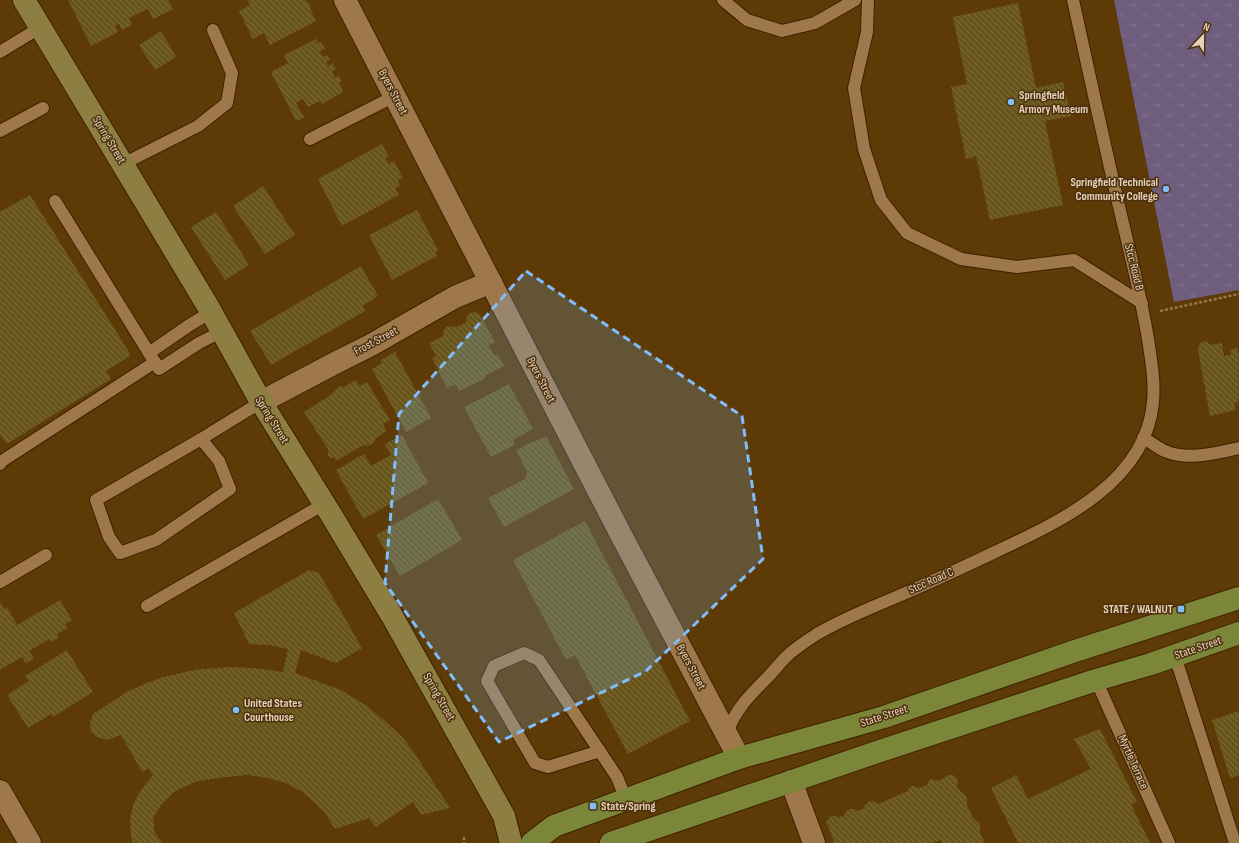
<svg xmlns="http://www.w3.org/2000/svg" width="1239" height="843" font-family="'Sofia Sans Condensed',sans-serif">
<defs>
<pattern id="grass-tufts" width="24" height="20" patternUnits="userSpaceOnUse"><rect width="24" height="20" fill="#6f5d7e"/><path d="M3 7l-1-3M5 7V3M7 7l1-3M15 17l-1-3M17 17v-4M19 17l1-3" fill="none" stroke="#84738e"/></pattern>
<pattern id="building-back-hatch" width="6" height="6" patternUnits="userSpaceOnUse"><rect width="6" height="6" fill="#68551b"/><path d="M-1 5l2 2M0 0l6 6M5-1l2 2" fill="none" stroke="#7e6c3a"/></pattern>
</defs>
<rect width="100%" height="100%" fill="#5d3a06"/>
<!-- grass -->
<polygon fill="url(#grass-tufts)" points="1114,0 1239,0 1239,290 1174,302"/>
<!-- building -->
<g fill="url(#building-back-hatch)">
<polygon points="68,0 168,0 173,9 153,19 148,9 129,18 132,25 122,30 119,24 115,25 118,32 91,46"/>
<polygon points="247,0 305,0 310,4 311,11 316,21 270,45 264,33 253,39 239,11 250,5"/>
<polygon points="1018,3 1036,88 1063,82 1071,116 1045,121 1063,205 990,220 976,156 966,159 951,87 967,84 953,17"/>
<polygon points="161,31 176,57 155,70 139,45"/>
<polygon points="316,39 318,43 321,42 325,49 320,51 323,57 327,55 330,60 326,62 328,66 333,63 336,69 332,71 335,78 339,75 342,81 339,83 343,92 322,104 320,101 308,107 303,99 296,103 304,117 301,119 296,121 271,72 288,63 284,55"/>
<polygon points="382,144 389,157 385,158 389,164 394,161 403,178 398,180 400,186 395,188 399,195 342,226 318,179"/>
<polygon points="263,186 295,235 265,254 233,206"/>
<polygon points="30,195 131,355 106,371 111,379 7,444 1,436 0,436 0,212"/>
<polygon points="417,210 438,250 435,252 437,256 392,280 369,235"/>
<polygon points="216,212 249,265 225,280 191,227"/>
<polygon points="361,266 378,296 362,306 365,311 271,365 250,331"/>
<polygon points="473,312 479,314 481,317 495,342 488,345 495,356 498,354 504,366 486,375 484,379 459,391 456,384 447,388 432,358 436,356 429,343 443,336 443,331 447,327 450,326 455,327 466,323 467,317 470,313"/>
<polygon points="1205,341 1212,345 1222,343 1224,356 1231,355 1230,350 1237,348 1239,353 1239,402 1234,403 1236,410 1210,416 1198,350 1200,343"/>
<polygon points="395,352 431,418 406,432 372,369 382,363 381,360"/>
<polygon points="356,380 360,386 367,382 390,420 383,424 387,431 376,438 374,442 371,445 362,446 336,461 334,458 331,458 328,455 328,449 304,412 332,394 337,388 341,386 344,387"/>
<polygon points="509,384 533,429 513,440 515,445 491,457 464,407"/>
<polygon points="402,435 428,483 363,519 336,470 364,454 371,466 391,455 385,444"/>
<polygon points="546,436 574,489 504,527 488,498 525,479 527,472 516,450"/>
<polygon points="438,499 462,540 400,576 376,535"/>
<polygon points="585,521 690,721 628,754 575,655 566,660 513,560"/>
<polygon points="309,570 319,573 362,648 336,663 301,650 295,673 341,690 367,706 385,721 404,739 415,754 450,808 421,815 413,802 376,827 369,818 335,829 324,812 314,802 301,791 285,783 268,778 248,775 217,778 195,782 174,792 161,805 153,818 155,833 163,843 133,843 131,837 130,820 133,805 141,790 153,775 149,768 142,772 121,735 107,740 97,737 91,732 90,722 93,714 130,690 160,678 194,670 229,667 255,668 283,672 288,649 269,645 249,644 234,613"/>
<polygon points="60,600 72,620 65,624 68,628 57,634 59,638 51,642 50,639 29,651 34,659 26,663 22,657 0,670 0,602 4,609 7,607 17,625"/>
<polygon points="67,650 93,692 53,717 51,714 28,728 7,695 29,681 25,676"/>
<polygon points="1239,711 1239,775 1230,778 1212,720"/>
<polygon points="1100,729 1137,802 1131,804 1150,843 1018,843 991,788 1016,775 1028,799 1091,769 1074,739"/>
<polygon points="948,775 953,775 958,779 957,787 967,798 967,805 973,818 980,824 980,832 985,843 942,843 940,840 932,843 830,843 834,841 826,822 831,816 835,816 838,817 844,816 846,811 850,809 854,809 858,811 863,809 865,805 868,802 873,801 878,804 908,791 909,788 912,786 919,788 927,785 929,780 932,779 939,781"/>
</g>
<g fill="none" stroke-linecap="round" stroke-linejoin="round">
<defs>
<g id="service">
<polyline points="723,0 747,20 782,31 815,23 855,0"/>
<polyline points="868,0 867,32 854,88 864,149 881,200 907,233 961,259 1017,267 1074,260 1142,303"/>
<polyline points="0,52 41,27"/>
<polyline points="0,131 43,108"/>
<polyline points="310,139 395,96"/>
<polyline points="123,164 198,126 227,103 232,73 213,30"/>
<polyline points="55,201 159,369 199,343 221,332"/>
<polyline points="149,353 188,326 211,312"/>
<path d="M1143 438C1151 442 1158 448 1165 451 1188 461 1216 453 1239 448"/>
<polyline points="201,439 219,461 230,489 156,540 120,553 109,537 96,500 201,439 261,402"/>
<polyline points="0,464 2,461 155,362"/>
<polyline points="0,582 46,555"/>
<polyline points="147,606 324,504"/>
<polyline points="1175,656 1235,843"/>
<polyline points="1096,680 1169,843"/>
<path d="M727 733C735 710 749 696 766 679 773 672 779 664 786 657 795 648 806 641 817 634 844 618 873 607 901 595 933 581 964 567 995 552 1059 522 1146 483 1153 402 1155 381 1151 359 1148 339 1141 297 1131 256 1121 215 1104 143 1089 72 1073 0"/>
<polyline points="600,751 548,767 535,763 487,681 494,666 524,653 539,660 617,777 626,800"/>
</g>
<g id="minor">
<polyline points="345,0 619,531 739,758"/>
<polyline points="261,402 339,361 371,345 455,297 491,282"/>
<polyline points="791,781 814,843"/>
<polyline points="0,791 30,843"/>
</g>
<polyline id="secondary" points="24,0 209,308 261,402 330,513 392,616 504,816 511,843"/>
<g id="primary">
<polyline points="532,843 554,826 739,758 884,717 1075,651 1239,598"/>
<polyline points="611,843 877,752 1096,680 1151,664 1239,633"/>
</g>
</defs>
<!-- service casing -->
<use href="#service" stroke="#3d2200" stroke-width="14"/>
<!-- minor casing -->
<use href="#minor" stroke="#3d2200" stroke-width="24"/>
<!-- secondary casing -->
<use href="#secondary" stroke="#3d2200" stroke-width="24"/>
<!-- primary casing -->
<use href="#primary" stroke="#3d2200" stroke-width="24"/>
<!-- path -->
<g stroke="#95784f" stroke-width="2.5" stroke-dasharray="3 2" stroke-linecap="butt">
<polyline points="1160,311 1239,294"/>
<polyline points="464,837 464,843"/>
</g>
<!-- service -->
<use href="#service" stroke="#9e774a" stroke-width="12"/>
<!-- minor -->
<use href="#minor" stroke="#9e774a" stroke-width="22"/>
<!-- secondary -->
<use href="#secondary" stroke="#8d7e42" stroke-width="22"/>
<!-- primary -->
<use href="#primary" stroke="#7c8639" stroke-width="22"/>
</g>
<!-- marked area -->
<path fill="#80bdfa" fill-opacity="0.2" stroke="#80bdfa" stroke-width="3" stroke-dasharray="8 5" stroke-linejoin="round" d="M526 271 742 416 763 559 646 671 499 742 385 583 399 414Z"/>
<!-- markers -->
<g fill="#80bdfa" stroke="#4d320e" stroke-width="1.5">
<circle cx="1011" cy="102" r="4"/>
<circle cx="1166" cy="189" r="4"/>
<rect x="1177" y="605" width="8" height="8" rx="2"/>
<circle cx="236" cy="710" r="4"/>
<rect x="589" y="802" width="8" height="8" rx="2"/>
</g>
<g text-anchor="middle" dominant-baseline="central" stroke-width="3" stroke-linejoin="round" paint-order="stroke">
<!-- street labels -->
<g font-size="12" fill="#e6d1ba" stroke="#4d320e">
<text transform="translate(393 92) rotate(62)">Byers Street</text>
<text transform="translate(109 140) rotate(59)">Spring Street</text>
<text transform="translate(1134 267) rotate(76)">Stcc Road B</text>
<text transform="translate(376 341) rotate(-28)">Frost Street</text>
<text transform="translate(541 380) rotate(63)">Byers Street</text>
<text transform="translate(272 420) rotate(58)">Spring Street</text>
<text transform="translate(931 581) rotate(-24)">Stcc Road C</text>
<text transform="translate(1198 648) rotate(-19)">State Street</text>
<text transform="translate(691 667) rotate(62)">Byers Street</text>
<text transform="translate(439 697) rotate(60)">Spring Street</text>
<text transform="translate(884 716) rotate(-18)">State Street</text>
<text transform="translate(1133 762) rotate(66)">Myrtle Terrace</text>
</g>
<!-- poi labels -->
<g font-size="12" font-weight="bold" fill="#e6d1ba" stroke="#4d320e" text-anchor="start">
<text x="1019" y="95">Springfield<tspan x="1019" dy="14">Armory Museum</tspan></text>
<text x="1158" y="182" text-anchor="end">Springfield Technical<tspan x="1158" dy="14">Community College</tspan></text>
<text x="1173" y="609" text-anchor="end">STATE / WALNUT</text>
<text x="244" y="703">United States<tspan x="244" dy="14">Courthouse</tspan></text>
<text x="601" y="806">State/Spring</text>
</g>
</g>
<!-- north arrow -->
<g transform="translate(1203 36) rotate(22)" stroke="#4d320e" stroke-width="3" paint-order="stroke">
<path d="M0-3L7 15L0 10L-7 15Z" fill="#e6d1ba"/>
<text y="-6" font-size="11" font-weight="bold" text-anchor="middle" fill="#e6d1ba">N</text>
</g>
</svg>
